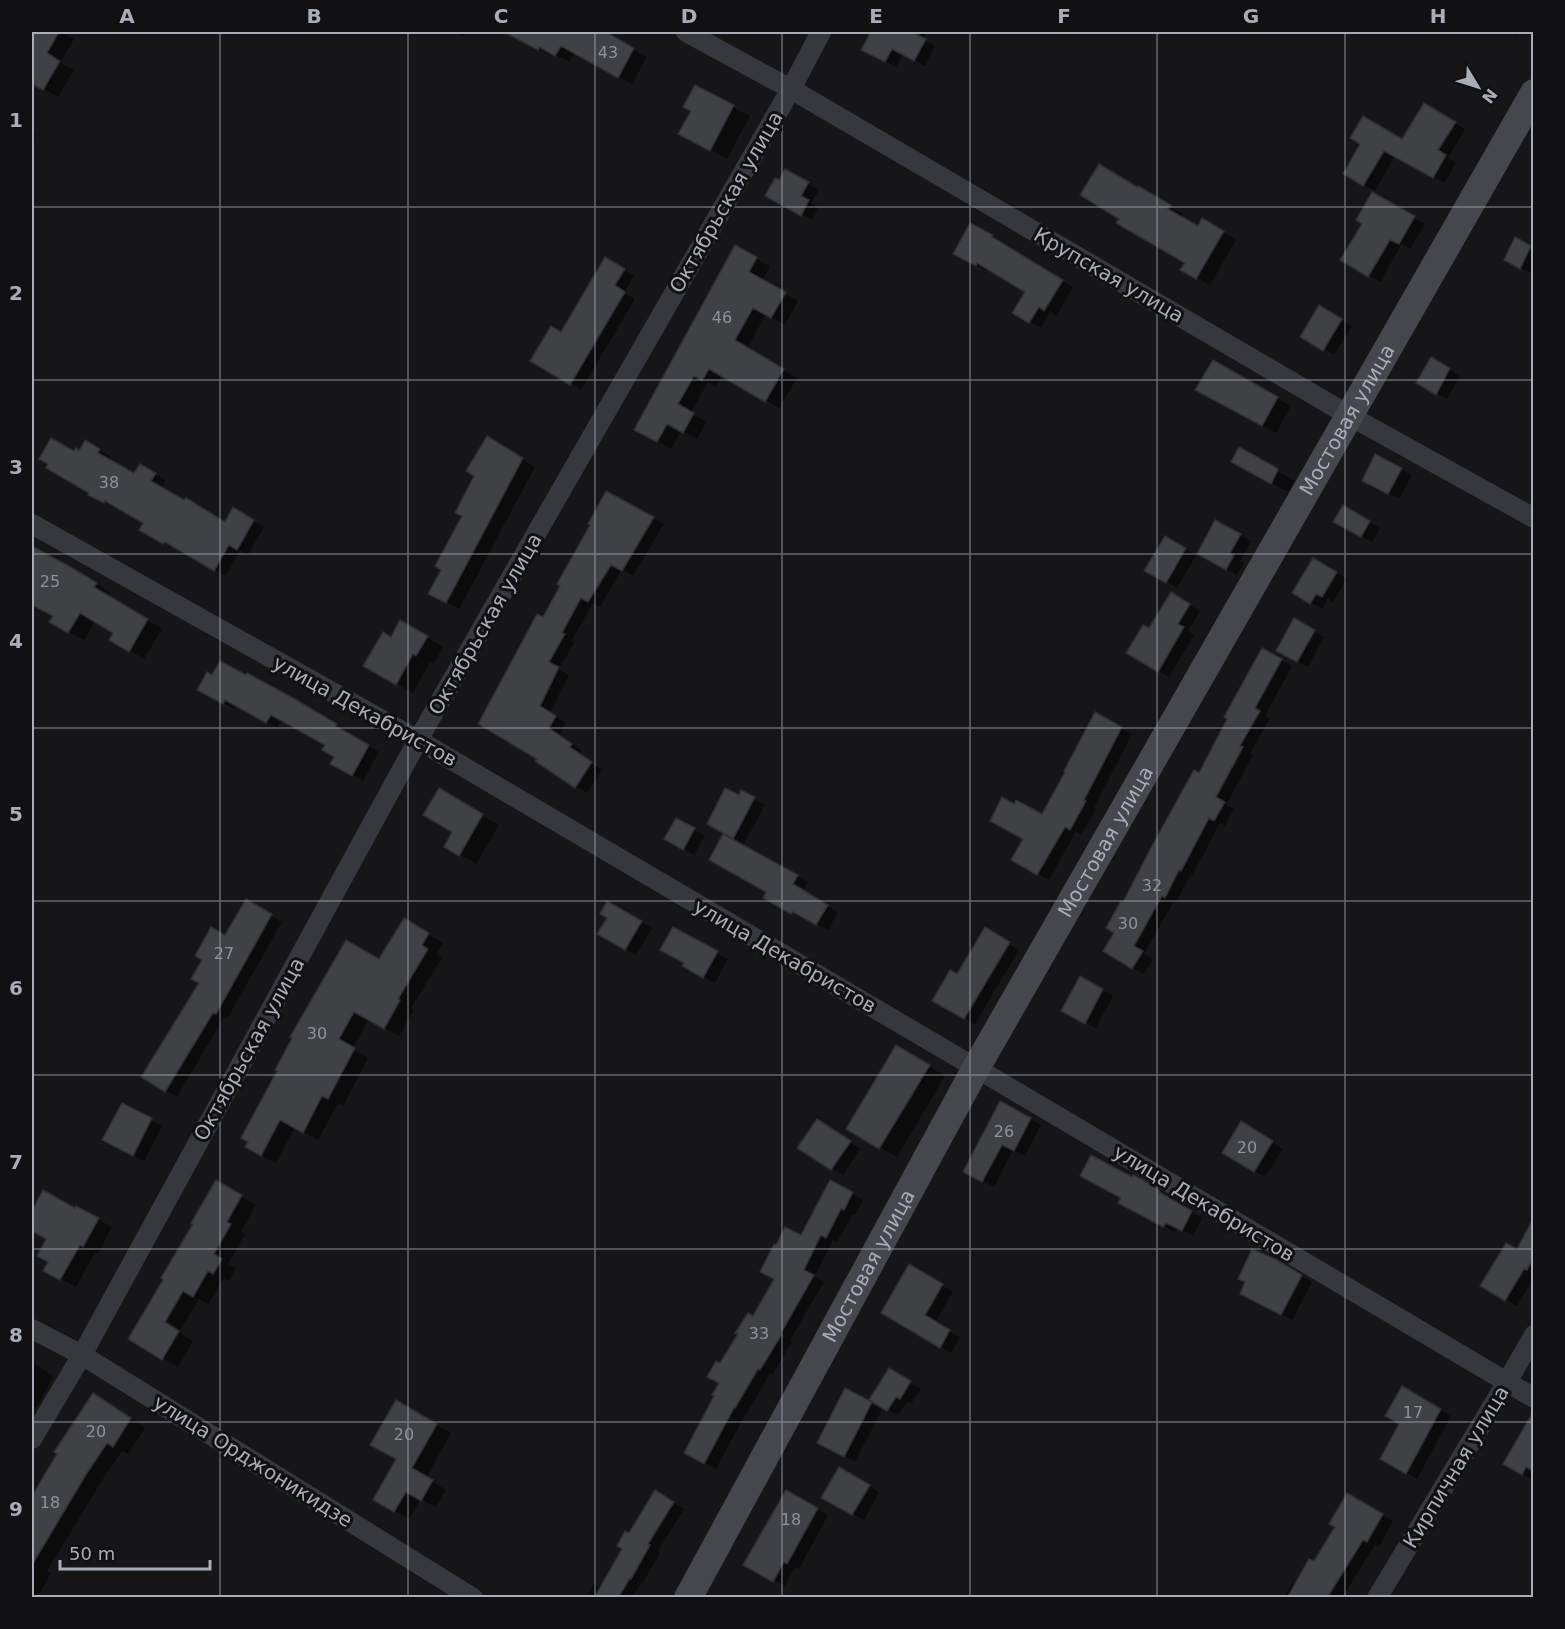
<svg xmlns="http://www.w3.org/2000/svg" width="1565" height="1629" font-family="'DejaVu Sans',sans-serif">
<rect width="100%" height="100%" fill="#161618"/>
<!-- shadow -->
<g fill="#0007">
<polygon points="32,32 68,32 66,34 74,39 60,63 74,70 58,97 32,82"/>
<polygon points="453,32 466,32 463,37"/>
<polygon points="507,32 602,32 647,57 632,84 575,52 569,62 554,54 552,56"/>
<polygon points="873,32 927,32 923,39 935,46 925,66 903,54 896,67 863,49"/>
<polygon points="1509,32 1519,32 1516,36"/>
<polygon points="696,87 750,116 727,159 697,143 693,111"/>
<polygon points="1424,105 1465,129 1448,158 1456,162 1445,183 1395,156 1375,191 1345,174 1362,143 1403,141"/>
<polygon points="32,133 36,135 32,143"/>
<polygon points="786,171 819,190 811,203 819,208 812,220 767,195 779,182"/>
<polygon points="1138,188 1183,214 1181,218 1199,228 1203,220 1236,240 1210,285 1183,270 1187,262"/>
<polygon points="1373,194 1425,224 1410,249 1402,244 1380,282 1342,260 1365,223"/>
<polygon points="971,225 1003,243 1002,244 1073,287 1056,316 1050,312 1041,328 1014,312 1027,291 989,268 987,271 955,253"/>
<polygon points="1516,239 1534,249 1534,269 1531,273 1516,266"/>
<polygon points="736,247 770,266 762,281 798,301 785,325 766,314 747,349 797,378 779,408 722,375 716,387 708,382 691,413 706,422 697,439 681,431 671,449 636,429"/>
<polygon points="605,259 634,276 624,293 635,299 581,390 532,360 562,334"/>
<polygon points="1319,307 1352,326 1334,355 1302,336"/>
<polygon points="1431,359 1460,376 1447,399 1418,383"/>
<polygon points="1214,362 1291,406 1276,433 1197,390"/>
<polygon points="487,438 535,467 459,609 430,593 443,570 464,516"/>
<polygon points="86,442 110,456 108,460 135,475 140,466 166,480 161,489 225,523 233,509 264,527 248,555 240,550 226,576 176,547 175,549 141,530 145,523 117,506 115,508 101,500 74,453 80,453"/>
<polygon points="1233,461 1276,470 1294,481 1288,492"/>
<polygon points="1401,469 1412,475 1399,499 1374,486"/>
<polygon points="606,493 664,524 633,576 622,569 600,607 593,603 572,640 575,642 559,669 569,675 550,713 566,723 559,735 582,751 580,755 602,770 587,793 537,761 539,758 480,724 543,619 592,524"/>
<polygon points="1343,507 1380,528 1372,542 1335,522"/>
<polygon points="1216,522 1251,541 1240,561 1244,563 1237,575 1199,553"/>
<polygon points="1166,538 1196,555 1177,588 1147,570"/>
<polygon points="32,550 89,579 111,593 109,597 162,629 144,659 111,639 115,633 95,621 84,640 51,622 54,616 32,604 32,588 36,579 32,577"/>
<polygon points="1314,560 1347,579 1333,602 1328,598 1322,609 1294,592"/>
<polygon points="1171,594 1200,611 1188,631 1194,635 1169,677 1129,653 1150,630"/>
<polygon points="1295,620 1324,637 1308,667 1278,650"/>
<polygon points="401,622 443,647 434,664 430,662 413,693 365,666 392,639"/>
<polygon points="1281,660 1292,666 1265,716 1270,718 1250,753 1253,755 1226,805 1234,809 1225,826 1220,823 1192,876 1190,875 1176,903 1174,901 1144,954 1153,959 1144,974 1105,951 1116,932 1124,905 1199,775"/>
<polygon points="213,677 246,677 292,699 347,731 346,733 379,752 363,781 332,763 336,756 327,745 282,720 277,728 236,705 235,709 210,696"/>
<polygon points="1121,728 1132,734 1094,808 1096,809 1081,834 1076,832 1049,880 1013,859 1025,839 1014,806 1042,816"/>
<polygon points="439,790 499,825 476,864 446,846 454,831"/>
<polygon points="742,792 765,805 743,846 808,882 803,891 838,912 828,930 804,917 803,919 765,897 768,891 735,842 736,839 709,823 739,797"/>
<polygon points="676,820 705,836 694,855 666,838"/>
<polygon points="246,901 282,922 227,1019 224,1017 177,1097 143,1076 201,982"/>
<polygon points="608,903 652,928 636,955 599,933 609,917"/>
<polygon points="419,928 443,943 436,954 442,958 411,1008 414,1010 399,1036 369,1019 352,1049 368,1058 343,1106 338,1103 318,1140 295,1127 276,1163 247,1147 379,961"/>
<polygon points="673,929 728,959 715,983 684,966 686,963"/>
<polygon points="985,930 1019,950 975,1024 934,1001 958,976"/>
<polygon points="1080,978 1113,996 1096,1028 1074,1017"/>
<polygon points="897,1047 945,1076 897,1157 848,1129"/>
<polygon points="123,1105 162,1126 144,1161 115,1146"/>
<polygon points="1030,1119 1041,1125 1025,1156 1013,1150 994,1187 965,1172"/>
<polygon points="828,1127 860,1149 843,1175 800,1147"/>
<polygon points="1252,1130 1283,1149 1265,1177 1224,1152"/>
<polygon points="1133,1177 1202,1218 1193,1236 1178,1228 1175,1232 1120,1202"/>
<polygon points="216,1182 256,1205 241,1232 245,1234 228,1264 236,1268 229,1281 224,1278 208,1304 199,1299 179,1332 193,1341 178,1367 130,1338 195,1224"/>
<polygon points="831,1182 863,1200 855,1215 853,1214 837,1242 833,1240 814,1277 824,1282 790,1340 792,1342 772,1375 770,1373 747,1413 746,1413 716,1469 686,1452 721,1383 721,1365 754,1318 802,1237"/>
<polygon points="44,1192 76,1210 77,1208 112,1227 98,1254 95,1252 76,1287 45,1270 50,1262 48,1238 32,1229 32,1214"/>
<polygon points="1525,1237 1534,1241 1534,1277 1517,1306 1482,1286 1517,1251"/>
<polygon points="1276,1262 1312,1282 1292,1320 1252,1300"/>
<polygon points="909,1266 953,1292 935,1323 960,1337 951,1353 883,1312"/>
<polygon points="32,1362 54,1376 34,1411 32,1410"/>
<polygon points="889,1370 921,1389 911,1404 907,1402 898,1415 871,1399"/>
<polygon points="1403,1388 1451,1416 1417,1479 1382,1458 1401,1424"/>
<polygon points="846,1390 882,1410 855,1462 829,1449"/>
<polygon points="396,1402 451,1433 426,1478 446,1490 436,1507 421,1499 409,1519 375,1500 398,1458"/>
<polygon points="108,1403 145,1428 128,1454 122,1451 101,1482 47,1571 51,1573 37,1598 32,1598 32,1511 34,1507 32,1506 32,1499 59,1454"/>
<polygon points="1533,1416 1534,1417 1533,1480 1505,1464"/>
<polygon points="839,1469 879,1492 864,1520 824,1497"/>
<polygon points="656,1492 684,1509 658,1551 660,1553 642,1584 641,1583 632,1598 586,1598 594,1583 601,1588 624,1549 629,1535"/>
<polygon points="786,1492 828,1515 799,1569 795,1567 785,1586 745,1565"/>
<polygon points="1347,1495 1393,1521 1379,1547 1375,1545 1342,1598 1284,1598 1292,1584 1295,1586 1314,1563 1337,1527"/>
</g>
<!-- building -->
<g fill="#404145" stroke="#303034" stroke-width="1.5">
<polygon points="32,32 59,32 47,53 60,61 43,90 32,84"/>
<polygon points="504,32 606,32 634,48 618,78 561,46 555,56 539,47 538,50"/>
<polygon points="871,32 912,32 926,39 914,61 892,49 885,62 861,50"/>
<polygon points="695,85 734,105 710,151 678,134 691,111 683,107"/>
<polygon points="1424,103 1456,122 1438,150 1446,155 1433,178 1384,151 1363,186 1343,174 1360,144 1350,138 1363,116 1402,139"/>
<polygon points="1099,164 1137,187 1138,186 1171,205 1168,209 1198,226 1202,218 1224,231 1196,279 1180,270 1185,263 1116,223 1119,219 1080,195"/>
<polygon points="785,169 809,182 801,196 809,200 801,216 765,196 775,178 779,180"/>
<polygon points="1372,192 1415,216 1399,244 1390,240 1368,277 1340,260 1362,224 1356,220"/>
<polygon points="970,223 993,235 992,237 1063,280 1044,311 1039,307 1029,323 1012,313 1025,292 977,263 976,266 953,254"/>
<polygon points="1515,237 1531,246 1520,269 1504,260"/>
<polygon points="735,245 757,257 749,272 786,292 771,318 753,308 735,340 784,369 765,402 709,369 702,381 694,376 678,404 694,413 683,433 667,424 657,442 634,430"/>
<polygon points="605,257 625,269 615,285 625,292 570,385 530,361 551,326 561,332"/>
<polygon points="1319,305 1342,319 1323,351 1300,337"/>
<polygon points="1431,357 1450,368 1436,395 1416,383"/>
<polygon points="1213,360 1278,397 1262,426 1195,390"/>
<polygon points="487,436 523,458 446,603 428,594 441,570 435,566 462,516 455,513 474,476 466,471"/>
<polygon points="51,438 74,451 76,448 79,451 85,440 100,449 98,453 134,473 140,464 156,473 151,481 184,500 186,498 225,522 233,507 254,520 237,550 229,545 214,571 165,542 163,544 139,530 143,523 105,501 104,503 88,495 89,493 46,468 48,464 39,459"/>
<polygon points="1239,447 1277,468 1278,470 1271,484 1231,462"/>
<polygon points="1375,454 1402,468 1388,494 1362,481"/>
<polygon points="606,491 654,517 622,571 611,565 588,602 581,598 562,633 565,634 549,662 559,667 540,706 556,716 549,728 572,744 570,747 592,762 575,788 535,761 537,759 478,724 537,614 543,617 560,586 557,584 590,525 588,524"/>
<polygon points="1343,505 1370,521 1361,537 1333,522"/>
<polygon points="1215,520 1241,534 1230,553 1234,555 1226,570 1197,554"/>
<polygon points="1165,536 1186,548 1166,583 1144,571"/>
<polygon points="32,546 74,569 97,583 94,587 148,619 129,652 109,640 113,633 80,613 68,633 49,622 53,616 32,605"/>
<polygon points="1313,558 1337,572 1322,597 1316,594 1310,604 1292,593"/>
<polygon points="1171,592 1190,604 1178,624 1184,627 1158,672 1126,653 1143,625 1149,628"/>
<polygon points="1294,618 1315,630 1297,662 1276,651"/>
<polygon points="400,620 428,636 416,656 413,654 396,685 363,666 383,632 391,637"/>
<polygon points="1262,648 1282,659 1255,708 1260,711 1240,746 1243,747 1216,797 1225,802 1214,821 1209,818 1181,871 1179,870 1165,898 1162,896 1134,946 1143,951 1132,969 1103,951 1114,933 1106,928 1121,901 1123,902 1153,844 1194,770 1199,773 1227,719 1224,717"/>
<polygon points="220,661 246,675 247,673 293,698 337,724 336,726 369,745 352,776 330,764 334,757 322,750 325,745 271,715 266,723 225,700 223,704 197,690 207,672 212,675"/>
<polygon points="1095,712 1122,727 1084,800 1086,801 1070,830 1065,827 1037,875 1011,860 1023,839 990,821 1002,797 1014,804 1016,800 1042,814 1065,772 1064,771"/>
<polygon points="439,788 483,814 459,856 444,847 452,832 423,815"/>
<polygon points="725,788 739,795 741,790 755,797 733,839 707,824"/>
<polygon points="676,818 695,828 683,850 664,839"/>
<polygon points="723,834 798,875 793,884 828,905 816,925 793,912 791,914 763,898 766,892 709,860"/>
<polygon points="246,899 272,914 216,1014 213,1013 165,1092 141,1077 199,983 191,979 202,960 195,956 211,927 225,935"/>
<polygon points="607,901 642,921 625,950 597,934 607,918 600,914"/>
<polygon points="404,918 429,933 422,945 428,949 398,999 400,1000 384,1029 354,1012 339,1039 355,1048 328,1099 322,1096 303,1133 280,1120 261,1156 245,1147 248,1142 241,1138 277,1071 275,1070 292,1038 290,1037 346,940 379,959"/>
<polygon points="673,927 718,951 703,978 682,966 684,963 660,950"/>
<polygon points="985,927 1010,942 964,1019 932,1001 950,970 957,974"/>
<polygon points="1080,976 1103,989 1085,1024 1061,1011"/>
<polygon points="896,1045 930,1065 879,1149 846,1129"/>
<polygon points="1000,1101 1031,1118 1014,1151 1002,1145 982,1182 963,1172"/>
<polygon points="122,1103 152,1118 133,1156 102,1140"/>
<polygon points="817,1119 851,1141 831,1170 797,1148"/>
<polygon points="1241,1121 1273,1141 1254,1172 1222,1153"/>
<polygon points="1091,1155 1132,1177 1133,1175 1143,1180 1159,1190 1159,1192 1192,1211 1182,1231 1166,1223 1163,1227 1118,1203 1121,1198 1080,1176"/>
<polygon points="216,1180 242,1195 227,1222 231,1224 214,1254 222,1259 213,1274 208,1271 193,1297 183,1291 165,1322 179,1331 162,1360 128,1339 163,1280 161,1278 193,1224 191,1223"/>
<polygon points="830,1180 853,1192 844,1210 841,1209 826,1238 821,1235 804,1270 814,1275 781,1333 782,1334 760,1370 758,1369 735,1408 734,1408 704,1464 684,1453 714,1396 712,1395 719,1383 707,1377 716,1361 720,1363 738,1334 735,1333 748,1313 753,1316 774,1279 760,1272 774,1244 776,1245 785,1227 801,1235"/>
<polygon points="43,1190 75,1208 76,1206 99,1218 83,1247 80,1245 60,1280 43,1271 48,1262 37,1256 46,1239 32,1231 32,1211"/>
<polygon points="1533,1219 1533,1259 1527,1270 1524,1269 1505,1301 1480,1286 1506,1243 1517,1249"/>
<polygon points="1252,1249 1277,1260 1302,1275 1281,1315 1240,1294 1245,1282 1238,1279"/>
<polygon points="909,1264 943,1284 925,1315 950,1330 940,1348 881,1313"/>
<polygon points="889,1368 911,1381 900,1399 896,1397 887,1411 869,1400"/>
<polygon points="1402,1386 1441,1409 1406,1474 1380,1459 1399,1424 1385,1416"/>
<polygon points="845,1388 872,1402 844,1457 817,1443"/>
<polygon points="93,1393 131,1418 113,1447 107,1443 87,1473 32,1565 32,1496 57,1454 54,1452"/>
<polygon points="396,1400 437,1424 412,1468 433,1480 421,1501 406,1492 394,1512 373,1500 396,1459 370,1445"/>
<polygon points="1533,1412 1533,1471 1526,1467 1522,1475 1503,1464"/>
<polygon points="839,1467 870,1485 852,1515 821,1498"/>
<polygon points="655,1490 674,1502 648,1544 650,1545 631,1579 630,1578 618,1598 594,1598 622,1549 617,1546 625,1531 629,1533"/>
<polygon points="786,1490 818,1508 787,1564 784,1562 773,1582 743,1565"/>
<polygon points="1347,1493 1383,1514 1367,1542 1363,1540 1327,1598 1287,1598 1309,1559 1314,1561 1335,1527 1329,1524"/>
</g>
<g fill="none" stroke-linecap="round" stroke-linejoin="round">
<!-- street -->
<g stroke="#37383d" stroke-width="20">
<polyline points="686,32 791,89 1350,416 1534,518"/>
<polyline points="32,524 418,740 976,1068 1534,1398"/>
<polyline points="32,1329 82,1355 473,1598"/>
<polyline points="32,1439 82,1355 418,740 791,89 821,32"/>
<polyline points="1377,1598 1507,1382 1534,1335"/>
</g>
<!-- secondary -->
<path stroke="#45474d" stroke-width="28" id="s1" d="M688 1598 976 1068 1534 93"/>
</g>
<!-- grid -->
<path fill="none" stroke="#a8adb8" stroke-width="1.5" stroke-opacity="0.55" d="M220 32V1598M408 32V1598M595 32V1598M782 32V1598M970 32V1598M1157 32V1598M1345 32V1598M32 207H1534M32 380H1534M32 554H1534M32 728H1534M32 901H1534M32 1075H1534M32 1249H1534M32 1422H1534"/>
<g text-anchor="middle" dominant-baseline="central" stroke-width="6" stroke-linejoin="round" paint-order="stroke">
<!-- number labels -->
<g font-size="16" fill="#8e929b">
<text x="608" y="52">43</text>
<text x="722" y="317">46</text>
<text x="109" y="482">38</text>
<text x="50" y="581">25</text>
<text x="1152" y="885">32</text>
<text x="1128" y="923">30</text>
<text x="224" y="953">27</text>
<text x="317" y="1033">30</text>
<text x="1004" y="1131">26</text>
<text x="1247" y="1147">20</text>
<text x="759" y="1333">33</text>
<text x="1413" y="1412">17</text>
<text x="96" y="1431">20</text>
<text x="404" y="1434">20</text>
<text x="50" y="1502">18</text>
<text x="791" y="1519">18</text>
</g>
<!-- street labels -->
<g font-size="20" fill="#a8adb8" stroke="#111113">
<text transform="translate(726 202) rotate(-60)">Октябрьская улица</text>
<text transform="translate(1109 275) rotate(30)">Крупская улица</text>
<text stroke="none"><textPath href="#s1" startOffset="1350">Мостовая улица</textPath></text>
<text transform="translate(485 624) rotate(-60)">Октябрьская улица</text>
<text transform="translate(365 711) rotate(29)">улица Декабристов</text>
<text stroke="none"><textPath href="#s1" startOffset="864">Мостовая улица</textPath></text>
<text transform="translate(785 956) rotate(30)">улица Декабристов</text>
<text transform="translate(249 1049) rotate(-61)">Октябрьская улица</text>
<text transform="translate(1204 1203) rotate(31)">улица Декабристов</text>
<text stroke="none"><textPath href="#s1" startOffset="378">Мостовая улица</textPath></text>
<text transform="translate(253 1461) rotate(32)">улица Орджоникидзе</text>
<text transform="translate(1456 1467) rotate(-59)">Кирпичная улица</text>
</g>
</g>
<!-- border -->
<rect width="1565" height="1629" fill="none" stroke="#111113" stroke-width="66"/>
<!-- north arrow -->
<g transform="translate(1478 87) rotate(128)" stroke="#111113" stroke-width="4.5" paint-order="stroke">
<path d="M0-4.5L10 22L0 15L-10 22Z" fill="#a8adb8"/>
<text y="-9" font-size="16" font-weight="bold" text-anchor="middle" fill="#a8adb8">N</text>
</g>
<!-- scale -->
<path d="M60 1560v9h150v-9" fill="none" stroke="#a8adb8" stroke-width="3"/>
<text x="69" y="1560" font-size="18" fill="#a8adb8" stroke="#111113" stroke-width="4.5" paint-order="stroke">50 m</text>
<rect x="33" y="33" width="1499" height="1563" fill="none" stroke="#a8adb8" stroke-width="2"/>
<g font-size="20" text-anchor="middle" font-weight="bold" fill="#a8adb8">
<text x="127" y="23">A</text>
<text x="314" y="23">B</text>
<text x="501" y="23">C</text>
<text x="689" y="23">D</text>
<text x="876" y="23">E</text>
<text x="1064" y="23">F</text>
<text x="1251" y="23">G</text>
<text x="1438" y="23">H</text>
<text x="16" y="127">1</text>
<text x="16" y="300">2</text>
<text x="16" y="474">3</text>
<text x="16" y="648">4</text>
<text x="16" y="821">5</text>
<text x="16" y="995">6</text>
<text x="16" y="1169">7</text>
<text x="16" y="1342">8</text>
<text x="16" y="1516">9</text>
</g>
</svg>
